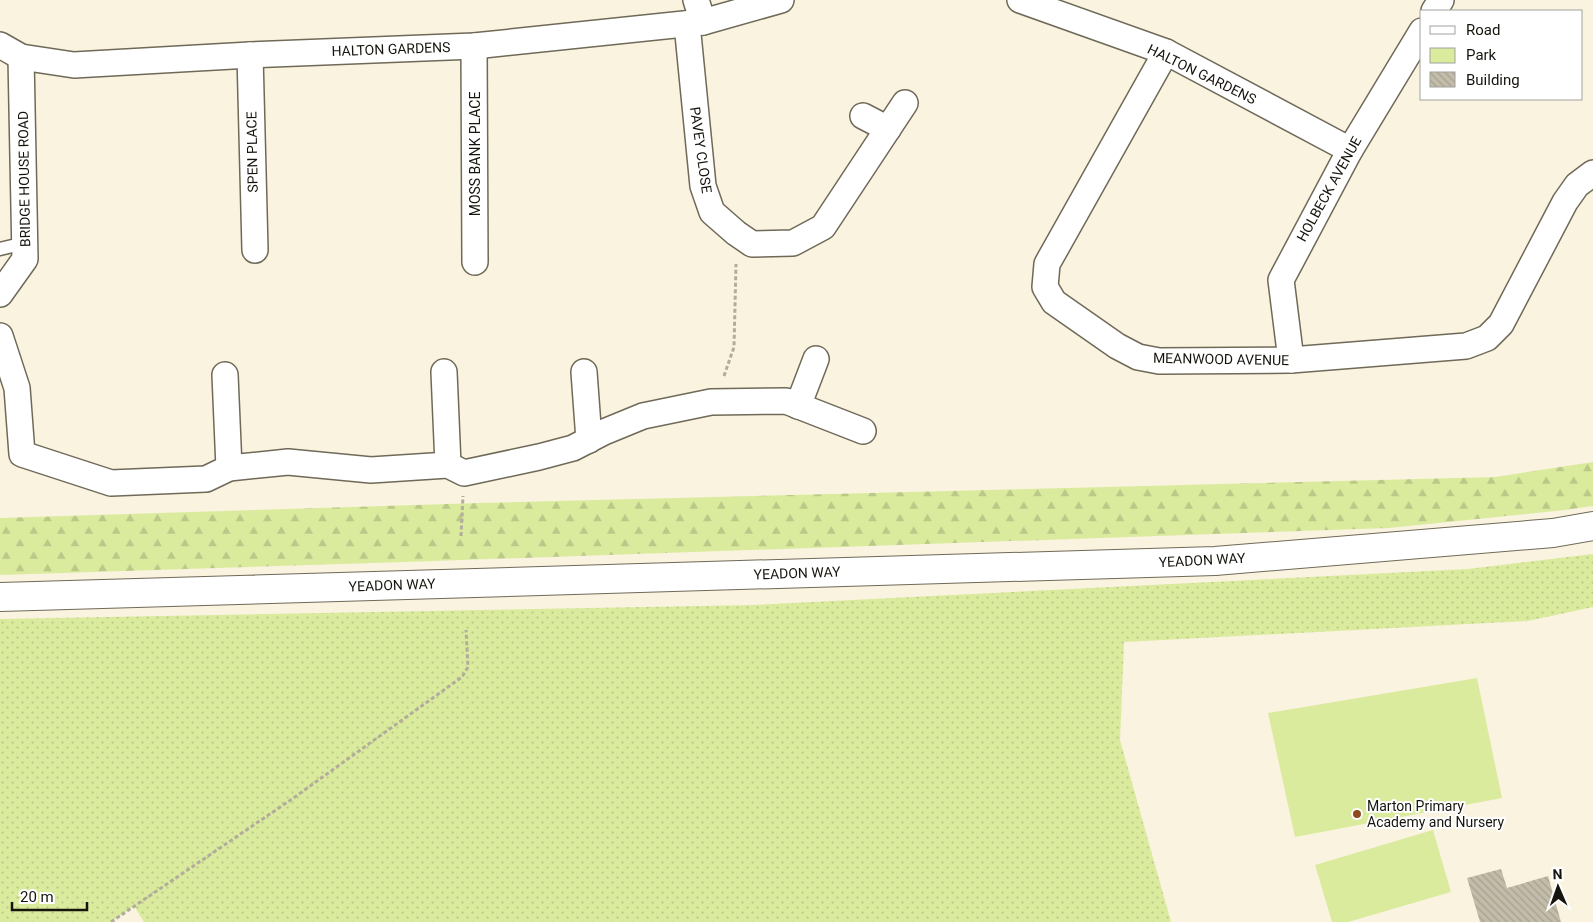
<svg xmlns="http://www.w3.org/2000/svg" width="1593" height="922" font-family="Roboto,sans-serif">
<defs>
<pattern id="grass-dots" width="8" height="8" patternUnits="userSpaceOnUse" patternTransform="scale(1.25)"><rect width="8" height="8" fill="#daeb9e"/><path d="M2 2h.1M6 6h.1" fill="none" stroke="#bac987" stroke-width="1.8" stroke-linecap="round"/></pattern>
<pattern id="forest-firs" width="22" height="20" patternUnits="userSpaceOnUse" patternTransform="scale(1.25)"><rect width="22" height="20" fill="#daeb9e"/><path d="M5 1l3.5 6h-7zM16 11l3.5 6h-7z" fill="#bac987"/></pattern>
<pattern id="building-back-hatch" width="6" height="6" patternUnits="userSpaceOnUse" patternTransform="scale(1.25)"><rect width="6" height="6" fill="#c2bca9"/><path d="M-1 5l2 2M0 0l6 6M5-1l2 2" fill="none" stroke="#a6a190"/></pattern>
</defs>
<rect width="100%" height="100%" fill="#faf3e0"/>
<!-- grass -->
<polygon fill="url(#grass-dots)" points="1593,554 1593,607 1528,621 1124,642 1120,740 1171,922 144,922 134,906 111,922 0,922 0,619 754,605 1468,569"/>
<!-- forest -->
<polygon fill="url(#forest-firs)" points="1593,462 1593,506 1565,510 1389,528 405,562 0,575 0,518 479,503 1495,477"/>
<!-- park -->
<g fill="#daeb9e">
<polygon points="1477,678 1502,798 1295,837 1268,713"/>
<polygon points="1433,830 1451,892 1348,922 1332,922 1315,865"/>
</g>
<!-- building -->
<polygon fill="url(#building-back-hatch)" points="1501,869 1507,888 1548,876 1561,922 1480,922 1467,878"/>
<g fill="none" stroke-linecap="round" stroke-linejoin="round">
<defs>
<polyline id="service" points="0,249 25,243"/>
<g id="minor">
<polyline points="696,0 703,22"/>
<polyline points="1020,0 1166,52 1350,150"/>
<polyline points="1434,11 1441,0"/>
<polyline points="687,24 703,186 712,212 736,233 752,244 793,243 823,227 905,103"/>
<polyline points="0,45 21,57 74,65 250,55 474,46 703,22 781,0"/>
<polyline points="474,46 475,262"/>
<polyline points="1166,52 1047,264 1045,287 1054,302 1117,346 1138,357 1159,361 1291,360 1466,346 1487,338 1501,324 1565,202 1577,185 1593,173"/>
<polyline points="250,55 255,250"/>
<polyline points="863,116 888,129"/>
<polyline points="0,294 25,259 21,57"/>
<polyline points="0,336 17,388 22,454 111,483 206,479 229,468 288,462 371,470 448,465 464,473 539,457 573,448 604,432 643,416 711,402 786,401 863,431"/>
<polyline points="1291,360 1281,280 1350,150 1422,31"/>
<polyline points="444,372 448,465"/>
<polyline points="584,372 589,440"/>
<polyline points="225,375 229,468"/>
<polyline points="798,406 816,359"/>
</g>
<polyline id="tertiary" points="0,597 1215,561 1553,533 1593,526"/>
</defs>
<!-- service casing -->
<use href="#service" stroke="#6f6958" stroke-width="15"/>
<!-- minor casing -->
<use href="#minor" stroke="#6f6958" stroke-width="28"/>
<!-- tertiary casing -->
<use href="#tertiary" stroke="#6f6958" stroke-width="30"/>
<!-- path -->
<g stroke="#b2ac9d" stroke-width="3" stroke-dasharray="4 2.5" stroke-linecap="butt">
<polyline points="724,376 734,347 736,264"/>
<polyline points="461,536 463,496"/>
<polyline points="111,922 292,799 462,677 468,667 466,630"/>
</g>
<!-- service -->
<use href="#service" stroke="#fff" stroke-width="12"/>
<!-- minor -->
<use href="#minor" stroke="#fff" stroke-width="25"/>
<!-- tertiary -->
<use href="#tertiary" stroke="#fff" stroke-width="28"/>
</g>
<!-- markers -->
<circle fill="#8f4b1f" stroke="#fff" stroke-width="2" cx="1357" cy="814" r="5"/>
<g text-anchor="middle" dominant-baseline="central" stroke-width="4" stroke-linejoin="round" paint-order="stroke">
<!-- street labels -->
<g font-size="14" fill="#16140d" stroke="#fff">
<text transform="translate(391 49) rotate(-2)">HALTON GARDENS</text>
<text transform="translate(1202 74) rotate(26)">HALTON GARDENS</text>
<text transform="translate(701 150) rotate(82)">PAVEY CLOSE</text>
<text transform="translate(252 152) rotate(-91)">SPEN PLACE</text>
<text transform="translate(475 154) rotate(-90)">MOSS BANK PLACE</text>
<text transform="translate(24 179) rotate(-91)">BRIDGE HOUSE ROAD</text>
<text transform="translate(1329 189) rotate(-61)">HOLBECK AVENUE</text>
<text transform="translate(1221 359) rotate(1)">MEANWOOD AVENUE</text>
<text transform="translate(1202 560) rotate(-3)">YEADON WAY</text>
<text transform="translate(797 573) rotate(-2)">YEADON WAY</text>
<text transform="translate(392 585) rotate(-2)">YEADON WAY</text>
</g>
<!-- poi labels -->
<g font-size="14" fill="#16140d" stroke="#fff" text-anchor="start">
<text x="1367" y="806">Marton Primary<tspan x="1367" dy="16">Academy and Nursery</tspan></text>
</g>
</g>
<!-- legend -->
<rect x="1420" y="10" width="162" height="90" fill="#ffffff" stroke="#a2a19e"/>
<rect x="1430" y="26" width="25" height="8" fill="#ffffff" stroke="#a2a19e"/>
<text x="1466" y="35" font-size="15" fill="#16140d">Road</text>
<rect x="1430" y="48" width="25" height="15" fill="#daeb9e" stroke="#a2a19e"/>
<text x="1466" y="60" font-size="15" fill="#16140d">Park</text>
<rect x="1430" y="72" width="25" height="15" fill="url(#building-back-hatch)" stroke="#a2a19e"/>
<text x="1466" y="85" font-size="15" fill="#16140d">Building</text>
<!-- north arrow -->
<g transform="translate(1558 887) rotate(358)" stroke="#ffffff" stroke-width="4" paint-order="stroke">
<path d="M0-4L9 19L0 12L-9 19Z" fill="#16140d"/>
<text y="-8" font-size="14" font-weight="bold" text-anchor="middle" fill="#16140d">N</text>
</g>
<!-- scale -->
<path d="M12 902v8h75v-8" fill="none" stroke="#16140d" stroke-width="2.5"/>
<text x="20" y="902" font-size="15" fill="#16140d" stroke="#ffffff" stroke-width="4" paint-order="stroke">20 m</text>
</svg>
